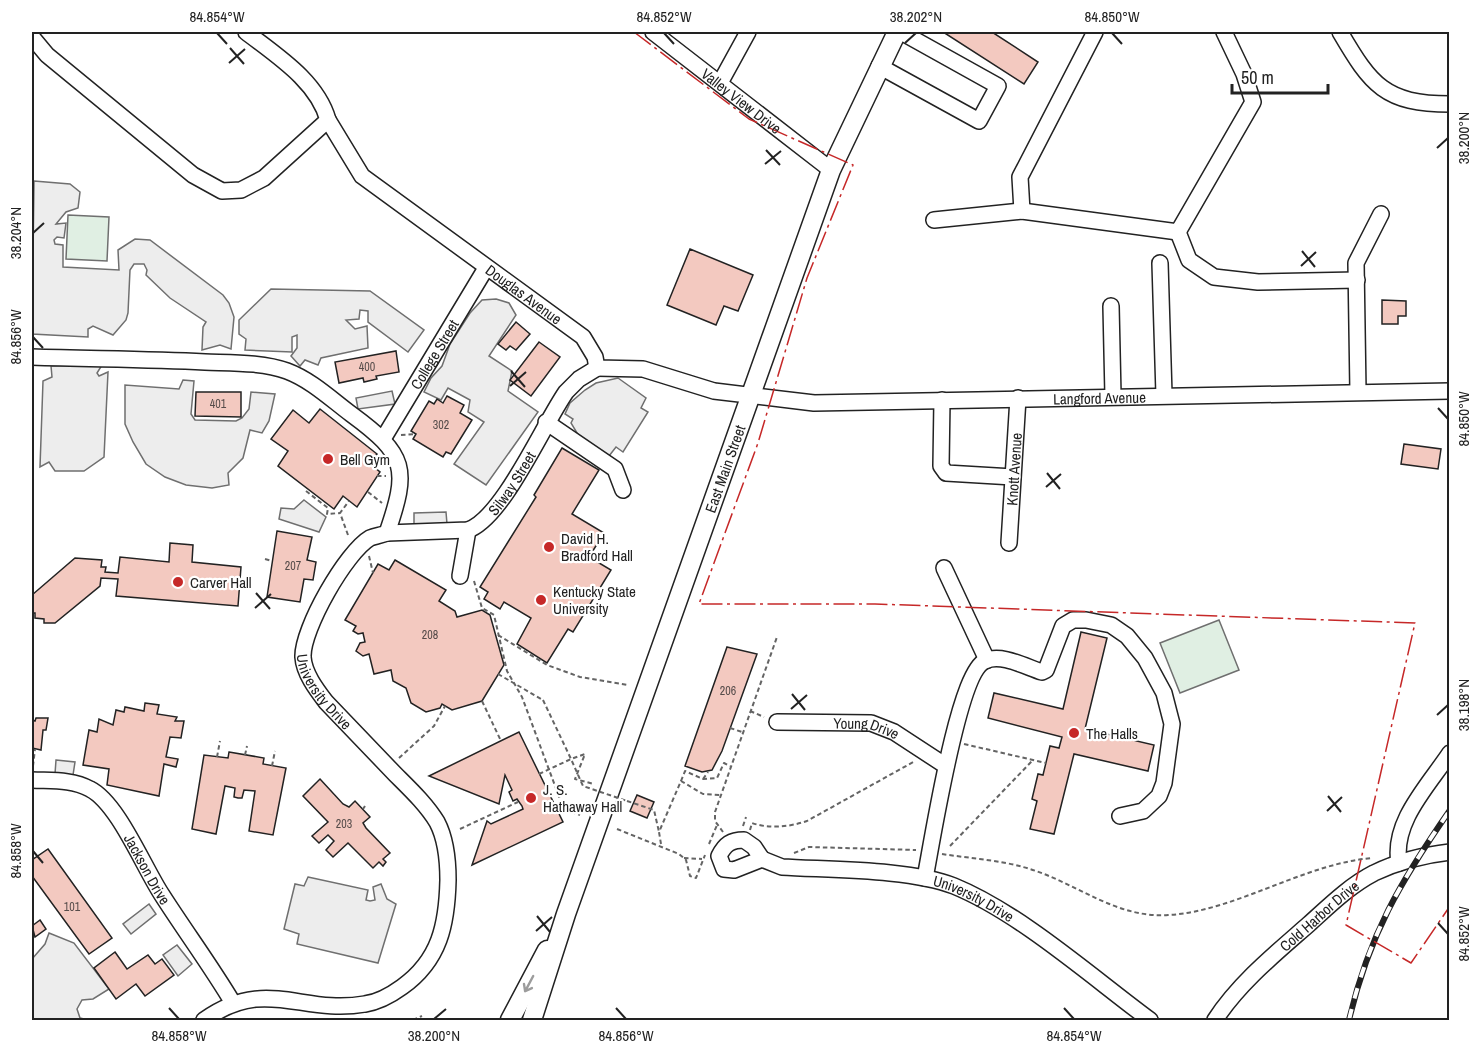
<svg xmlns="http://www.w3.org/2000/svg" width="1481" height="1052" font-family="'Archivo Narrow',sans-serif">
<rect width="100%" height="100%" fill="#fff"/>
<!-- green -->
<g fill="#e0efe3" stroke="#6f6f6f" stroke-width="1.5">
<polygon points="68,215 109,217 107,261 66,259"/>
<polygon points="1219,620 1239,670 1180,693 1160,643"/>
</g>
<!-- parking -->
<g fill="#ededed" stroke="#6f6f6f" stroke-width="1.5">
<polygon points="34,181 70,184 80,192 78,208 66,212 56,224 66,223 64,238 57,237 54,240 55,244 63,245 63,267 119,270 118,250 135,239 150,240 223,295 229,303 234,317 231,349 220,345 202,350 203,327 206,322 170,298 146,275 147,270 144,264 134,264 130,270 128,313 126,320 113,335 93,326 88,329 88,337 32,334"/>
<polygon points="271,289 370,291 424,330 408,352 368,322 368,311 360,310 359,319 346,320 355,329 367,326 368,348 321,358 318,365 305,360 300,366 291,356 297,348 297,335 292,337 292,352 245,350 246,339 239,334 239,320"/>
<polygon points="496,299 509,303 516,315 489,356 512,371 508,391 538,412 486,485 454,464 484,422 468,412 470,400 448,388 441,400 424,392 431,378 442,366 450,344 470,313 482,300"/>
<polygon points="102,365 97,373 99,376 108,372 104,457 84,471 55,471 49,462 40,467 43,381 52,377 51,366"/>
<polygon points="618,378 646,398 641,408 648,412 623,452 616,447 609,456 580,438 571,423 573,419 565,414 570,403 585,390 596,383"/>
<polygon points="183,380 194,381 191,414 195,420 236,421 242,418 249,409 251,392 275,394 269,421 262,433 250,430 243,458 228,473 229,485 212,488 186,485 165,477 146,464 133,442 125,424 125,385 179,389"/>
<polygon points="392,391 395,404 358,409 356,398"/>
<polygon points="304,500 326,517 319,532 279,519 281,508 294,509"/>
<polygon points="446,512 447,524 414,525 414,513"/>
<polygon points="56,760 75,762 73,775 55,774"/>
<polygon points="308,877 368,890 366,900 370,901 375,900 373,887 381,884 387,899 396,904 378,963 297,944 299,934 284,929 295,884 304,886"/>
<polygon points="149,904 156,914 131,934 123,924"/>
<polygon points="49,933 74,943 109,989 93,999 82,1000 77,1009 80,1018 88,1020 32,1020 32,959 45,944"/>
<polygon points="177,945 192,964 178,976 163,955"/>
</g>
<!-- building -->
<g fill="#f3c9c0" stroke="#222" stroke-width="1.5">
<polygon points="943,32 992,32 1038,62 1024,84"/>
<polygon points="690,249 753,275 738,311 724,306 716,325 667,305"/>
<polygon points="1382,300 1406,301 1406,316 1398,316 1398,324 1382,324"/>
<polygon points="516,322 530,334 516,350 510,346 506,350 498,344"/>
<polygon points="539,342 560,357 531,396 510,380"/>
<polygon points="396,351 399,372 376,376 377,379 364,382 363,378 339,383 335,362"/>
<polygon points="196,392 241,392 241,417 195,416"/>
<polygon points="447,396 464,405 460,413 472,420 451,454 446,452 443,457 413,439 416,434 411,431 429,401 434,404 437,399 443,403"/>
<polygon points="320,409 377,454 369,463 380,472 357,507 343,496 334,509 278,466 288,451 271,439 293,410 309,423"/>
<polygon points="1404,444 1441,449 1438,469 1401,464"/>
<polygon points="562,448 599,470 572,514 604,533 589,557 611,570 573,632 568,629 547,663 517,644 531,618 504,602 500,609 484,599 488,592 480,587 536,497 534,495"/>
<polygon points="277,531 312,537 307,560 316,562 313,580 304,579 300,602 267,597"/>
<polygon points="170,543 193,545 192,562 241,567 238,606 116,596 118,579 101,578 100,586 55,623 44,623 44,619 35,618 35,613 32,613 32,595 75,558 102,560 101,567 106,567 105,572 118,573 120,557 169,562"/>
<polygon points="395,560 446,590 439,601 455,611 457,617 482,610 490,615 504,665 482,701 452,710 442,704 440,708 426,712 411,703 406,688 393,681 391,670 374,674 369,654 363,656 356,651 360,643 365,642 363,633 358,634 353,631 356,626 345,620 378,564 389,570"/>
<polygon points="1081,632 1107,638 1085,729 1154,745 1148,771 1074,754 1054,834 1030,829 1037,801 1032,799 1038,774 1043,775 1050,746 1059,748 1062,737 988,718 994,693 1063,709"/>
<polygon points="727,647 757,654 722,751 712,770 702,772 685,766"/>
<polygon points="145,703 159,705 157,714 177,717 175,721 184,721 181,738 170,737 166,757 178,759 176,767 164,764 159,796 107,785 109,769 83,765 89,730 97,732 99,719 113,725 116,710 124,712 125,707 144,711"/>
<polygon points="36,718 48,718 46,730 43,730 41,750 32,748 32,720 35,721"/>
<polygon points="519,732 563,822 472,865 487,821 491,824 523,809 522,806 517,799 513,801 509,792 512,790 505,775 499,804 429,776"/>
<polygon points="229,752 264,758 263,764 286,768 273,835 249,831 255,791 244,790 242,798 238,798 234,797 235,788 225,786 216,834 192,829 204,755 228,758"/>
<polygon points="320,779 343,804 349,807 355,801 370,817 363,823 366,828 390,853 383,859 386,862 383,866 379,862 373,868 348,843 333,857 326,850 334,841 328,835 319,843 312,836 328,822 303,796"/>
<polygon points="637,795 654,802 647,818 630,811"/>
<polygon points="48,849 112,938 89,954 32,876 32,860"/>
<polygon points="40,920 46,929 35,937 32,926"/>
<polygon points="115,952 127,969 148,955 155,964 162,959 174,975 145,996 136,984 116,999 94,968"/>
</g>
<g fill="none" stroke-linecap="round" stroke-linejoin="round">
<defs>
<g id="minor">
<path id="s1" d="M653 32 831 170"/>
<path d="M1340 32C1371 85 1385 104 1450 104"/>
<path d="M32 37 47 55 193 175 222 191 241 190 264 178 328 120C317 81 277 56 246 32"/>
<polyline points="879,66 979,121 998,86 901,32"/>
<polyline points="720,83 748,32"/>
<path id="s2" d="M328 120 362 176 583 337 595 357 597 368 643 369 714 391 814 403 1450 391"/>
<polyline points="1022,211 1020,177 1095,32"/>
<polyline points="934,220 1022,211 1178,232 1253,102 1244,74 1224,32"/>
<polyline points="1178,232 1189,260 1214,277 1258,282 1357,280"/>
<polyline points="1160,263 1164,395"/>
<polyline points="1111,306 1113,396"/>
<path id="s3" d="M32 357C90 359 147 359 205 362 231 363 263 362 287 371 311 380 331 399 351 414 407 455 409 469 387 533 382 535 375 536 370 538 346 552 302 629 303 657 304 673 316 689 326 702 349 726 372 750 395 774 410 789 426 804 437 822 446 839 448 860 448 880 447 924 440 960 402 987 391 995 379 1002 365 1004 301 1015 266 976 204 1020"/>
<polyline points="1358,392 1356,263 1381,214"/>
<polyline points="942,400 941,466 946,473 1013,477"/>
<polyline points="546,422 615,469 623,490"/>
<path id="s4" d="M383 439 486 268"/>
<path id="s5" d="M387 533 468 530C503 518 543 425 566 392L579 379 597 368"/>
<path id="s6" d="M1009 543 1018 398"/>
<polyline points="944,568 987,660"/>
<polyline points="460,576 468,530"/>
<path id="s7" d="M777 722 871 723 894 732 946 766"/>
<path id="s8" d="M32 780C51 781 72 779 90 789 118 803 144 868 162 895 185 931 211 966 233 1003"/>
<path d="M744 840 754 847 762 859 734 870 724 869 719 856C725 844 731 840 744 840Z"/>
<path id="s9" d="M762 859 782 867C830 870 911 869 954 886 1020 913 1093 978 1150 1020"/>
<path d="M1399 863C1392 822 1428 786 1450 753"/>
<path d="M925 878C932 843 958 673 985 661 1001 653 1026 667 1042 672L1046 670 1063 626 1073 620H1086L1111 625 1127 636 1145 658 1164 693 1172 724 1164 783 1159 796 1143 811 1120 816"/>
<path id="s10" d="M1215 1020C1239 983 1276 953 1309 924 1329 906 1349 886 1374 873 1399 861 1423 855 1450 852"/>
</g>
<g id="major">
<polyline points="510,1020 547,950"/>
<path id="s11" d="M532 1020 566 914 831 170 897 32"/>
</g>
</defs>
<!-- minor casing -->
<use href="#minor" stroke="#222" stroke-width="18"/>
<!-- major casing -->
<use href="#major" stroke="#222" stroke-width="21"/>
<!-- path -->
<g stroke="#646464" stroke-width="2" stroke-dasharray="4.5 3" stroke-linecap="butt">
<polyline points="401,435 416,434"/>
<polyline points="377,476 386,476"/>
<polyline points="306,491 328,508 327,514 340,513"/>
<polyline points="368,492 382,503"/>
<polyline points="348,535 340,513 349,501"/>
<polyline points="369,556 373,573"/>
<polyline points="265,559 272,561"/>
<polyline points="474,581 482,608 494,615 507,671 522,697 564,810 570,812 572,806 584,810"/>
<polyline points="498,635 547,665 580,677 628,685"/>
<polyline points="543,700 571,759 585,754 575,779 594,784"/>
<polyline points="482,701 501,741"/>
<polyline points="750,711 764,717"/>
<polyline points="730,728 742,732"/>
<polyline points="964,744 1046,763"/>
<polyline points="245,755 247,746"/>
<polyline points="217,757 220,741"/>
<polyline points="399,758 434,726 445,706"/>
<polyline points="33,766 35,749"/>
<polyline points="272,766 275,751"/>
<polyline points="703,779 708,772"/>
<polyline points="681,781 685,771 703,779 717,778 724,763 730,766"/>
<polyline points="627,801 654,810 659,832"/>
<polyline points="363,809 365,806"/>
<polyline points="571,812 580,815"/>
<polyline points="743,826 746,817"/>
<polyline points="460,829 518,802"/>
<polyline points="617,829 679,854 686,860 690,876 696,878 705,855"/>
<path d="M750 830 752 823C769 829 789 827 807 821L915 761"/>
<polyline points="723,832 715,821 715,812 777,637"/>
<polyline points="661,844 659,832 681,781 703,794 720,795"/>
<polyline points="709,844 717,825"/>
<polyline points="950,846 1033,760"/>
<polyline points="794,853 809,847 916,850"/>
<path d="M942 854C968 858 998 860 1023 867 1073 880 1115 919 1168 915 1234 912 1305 863 1373 858"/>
<polyline points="684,858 702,859"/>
<polyline points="413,1020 422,1016"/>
</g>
<!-- minor -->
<use href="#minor" stroke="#fff" stroke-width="15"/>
<!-- major -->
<use href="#major" stroke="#fff" stroke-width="18"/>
<defs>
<path id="rail" d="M1349 1020C1369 935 1400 882 1450 810"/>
</defs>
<!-- rail casing -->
<use href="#rail" stroke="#222" stroke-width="6"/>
<!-- rail -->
<use href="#rail" stroke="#fff" stroke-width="4" stroke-dasharray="11" stroke-linecap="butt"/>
<!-- path-bridge -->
<g stroke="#646464" stroke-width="2" stroke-dasharray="4.5 3" stroke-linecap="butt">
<polyline points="498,674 543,700"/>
<polyline points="539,774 571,759 583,786 627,801"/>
</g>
<!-- power -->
<polyline stroke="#c62828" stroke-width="1.5" stroke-dasharray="21 4.5 3 4.5" stroke-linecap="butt" points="634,32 749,119 853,165 807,278 758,443 699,604 875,604 1415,623 1346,925 1411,963 1450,906"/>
</g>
<!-- one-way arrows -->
<defs><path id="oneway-shaft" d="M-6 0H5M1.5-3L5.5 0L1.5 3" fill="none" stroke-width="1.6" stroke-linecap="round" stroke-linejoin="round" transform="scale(1.5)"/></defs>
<use stroke="#9c9c9c" href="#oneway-shaft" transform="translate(529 984) rotate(118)"/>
<!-- ticks -->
<path fill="none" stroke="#222" stroke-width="2" d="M217 33 227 44M664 33 674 44M1112 33 1122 44M905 43 916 33M230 48 244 64M229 63 245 49M1437 148 1448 138M766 150 780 165M765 164 781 151M33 233 44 223M1302 251 1315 267M1301 266 1316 252M33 337 43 348M511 371 525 387M510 386 526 372M1438 408 1448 419M1047 473 1060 489M1046 487 1061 474M256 593 270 609M255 608 271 594M792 694 805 710M791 709 807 695M1437 715 1448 705M1328 796 1341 812M1327 811 1342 797M33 851 43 863M537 916 550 932M1438 923 1448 934M536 931 552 917M169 1008 179 1019M616 1008 626 1019M1064 1008 1074 1019M434 1019 446 1009"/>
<!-- markers -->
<g fill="#c62828" stroke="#fff" stroke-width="2">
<circle cx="328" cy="459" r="6"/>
<circle cx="549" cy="547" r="6"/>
<circle cx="178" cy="582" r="6"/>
<circle cx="541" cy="600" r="6"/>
<circle cx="1074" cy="733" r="6"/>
<circle cx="531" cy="798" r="6"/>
</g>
<g text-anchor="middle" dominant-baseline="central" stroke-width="4.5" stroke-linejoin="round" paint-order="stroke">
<!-- number labels -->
<g font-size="12" fill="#564c4a">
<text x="367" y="367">400</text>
<text x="218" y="404">401</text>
<text x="441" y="425">302</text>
<text x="293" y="566">207</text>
<text x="430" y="635">208</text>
<text x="728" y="691">206</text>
<text x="344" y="824">203</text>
<text x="72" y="907">101</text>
</g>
<!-- street labels -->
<g font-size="15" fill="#222" stroke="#fff">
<text stroke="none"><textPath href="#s1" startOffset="112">Valley View Drive</textPath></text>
<text stroke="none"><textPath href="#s2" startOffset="266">Douglas Avenue</textPath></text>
<text stroke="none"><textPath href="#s4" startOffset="99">College Street</textPath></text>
<text stroke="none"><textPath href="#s2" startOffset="880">Langford Avenue</textPath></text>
<text stroke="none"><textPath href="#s11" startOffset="584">East Main Street</textPath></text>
<text stroke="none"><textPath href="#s6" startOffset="74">Knott Avenue</textPath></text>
<text stroke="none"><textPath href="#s5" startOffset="146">Silway Street</textPath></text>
<text stroke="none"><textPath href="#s3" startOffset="672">University Drive</textPath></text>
<text stroke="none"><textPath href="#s7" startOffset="90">Young Drive</textPath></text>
<text stroke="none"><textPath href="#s8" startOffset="159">Jackson Drive</textPath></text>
<text stroke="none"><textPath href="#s9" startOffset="218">University Drive</textPath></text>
<text stroke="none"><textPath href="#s10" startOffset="148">Cold Harbor Drive</textPath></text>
</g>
<!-- poi labels -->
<g font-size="15" fill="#222" stroke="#fff" text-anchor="start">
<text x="340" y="459">Bell Gym</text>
<text x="561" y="538">David H.<tspan x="561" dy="17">Bradford Hall</tspan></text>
<text x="190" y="582">Carver Hall</text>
<text x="553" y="591">Kentucky State<tspan x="553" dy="17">University</tspan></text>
<text x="1086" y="733">The Halls</text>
<text x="543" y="789">J. S.<tspan x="543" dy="17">Hathaway Hall</tspan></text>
</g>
</g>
<!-- border -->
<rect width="1481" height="1052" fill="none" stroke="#ffffff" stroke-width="66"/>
<!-- scale -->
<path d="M1232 84v9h96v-9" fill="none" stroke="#222222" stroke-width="3"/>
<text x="1241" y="84" font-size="18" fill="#222222" stroke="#ffffff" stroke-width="4.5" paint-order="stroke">50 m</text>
<rect x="33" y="33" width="1415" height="986" fill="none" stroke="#222" stroke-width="2"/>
<g font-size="15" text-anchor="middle" fill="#222">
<text x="217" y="22">84.854°W</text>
<text x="664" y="22">84.852°W</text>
<text x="916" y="22">38.202°N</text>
<text x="1112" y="22">84.850°W</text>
<text transform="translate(1464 138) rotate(-90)" y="5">38.200°N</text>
<text transform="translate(16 233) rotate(-90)" y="5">38.204°N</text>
<text transform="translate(16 337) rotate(-90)" y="5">84.856°W</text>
<text transform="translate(1464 419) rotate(-90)" y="5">84.850°W</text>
<text transform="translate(1464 705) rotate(-90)" y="5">38.198°N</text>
<text transform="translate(16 851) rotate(-90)" y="5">84.858°W</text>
<text transform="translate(1464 934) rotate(-90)" y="5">84.852°W</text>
<text x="179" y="1041">84.858°W</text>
<text x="434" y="1041">38.200°N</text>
<text x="626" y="1041">84.856°W</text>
<text x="1074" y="1041">84.854°W</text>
</g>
</svg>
